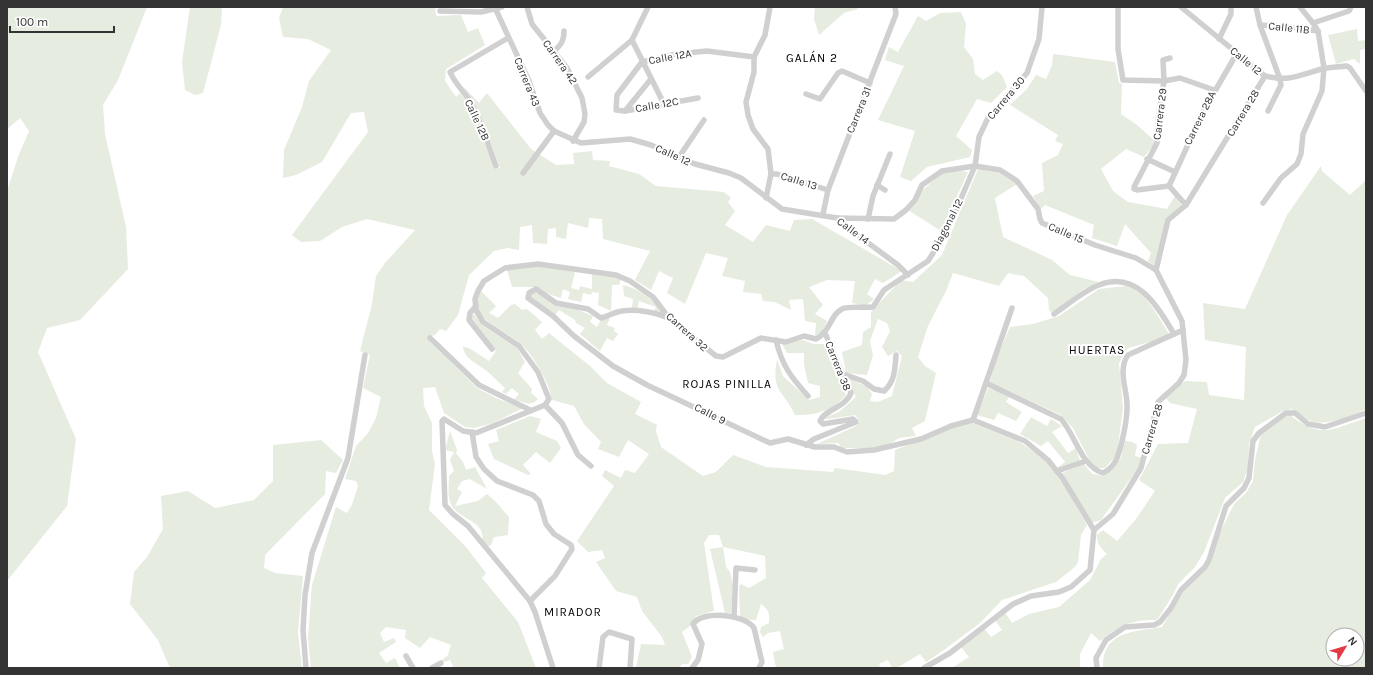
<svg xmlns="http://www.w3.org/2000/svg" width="1373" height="675" font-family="Karla,sans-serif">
<rect width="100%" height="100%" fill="#fff"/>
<!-- green -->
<g fill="#e6ecdf" fill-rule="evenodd">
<polygon points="7,7 147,7 118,80 103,105 105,134 126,227 128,269 80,320 47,328 38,352 76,439 67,506 7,581 7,191 18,157 29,131 20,118 7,129"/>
<polygon points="190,7 222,7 221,25 203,93 195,95 185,90 182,62"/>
<path d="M283 7H435L436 16 461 15 468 32 478 28 485 45 446 69 445 81 456 97 460 93 470 106 495 169 500 168C490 139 480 112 463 86L479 103 487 93 531 149 556 165 574 164 573 153 592 151 593 160 610 161 609 166 639 174 656 186 724 192 731 198 728 202 735 211 725 225 753 242 766 225 790 231 794 220 812 219 902 271 883 283 875 279 867 294 874 299 865 306 852 303 855 281 827 280 809 287 823 305 815 314 827 321 822 332 815 336 816 323 805 321 803 299 789 300 791 310 775 302 763 301 761 294 743 292 745 281 722 276 728 258 706 253 685 304 667 293 673 278 659 271 651 290 635 280 650 251 603 239 602 219 589 218 588 228 568 223 566 239 556 237V228L548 229 547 244 533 243 532 225 520 227 519 250 508 248 494 251 469 275 458 315 446 331 440 329 435 335 428 337 429 341 477 388 498 399 523 408 493 423 474 428 465 427 444 413 435 387 423 388 424 406 432 423V451L435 464 429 510 466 547 486 573 482 578 518 622 536 668H454L450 660 445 662 442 660 448 655 451 645 430 637 420 648 405 638 406 630 386 627 380 633 384 642 394 638 396 642 379 653 386 663 395 658 400 668H311L308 638 312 585 336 507 347 513 352 505 358 486 356 481 345 479 356 446 368 433 376 418 381 397 363 388 370 355 360 351 372 304 376 276 385 263 415 230 367 219 342 227 320 241 301 242 292 235 368 132 364 112 351 113 322 162 296 175 283 178 284 150 302 107 309 81 331 50 308 39 283 37 279 18Z"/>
<polygon points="815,7 857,7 858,9 844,13 819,35 814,19"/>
<polygon points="961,12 966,24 964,47 973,59 975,74 983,80 997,71 1002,75 1007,87 991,103 977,99 956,136 972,150 970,157 927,167 911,181 900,177 915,131 878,120 904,66 885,60 889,47 898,52 918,16 926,21 940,13"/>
<polygon points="1357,29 1358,41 1366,40 1366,49 1360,50 1360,64 1354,59 1336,64 1328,35"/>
<polygon points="1053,54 1115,62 1119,83 1122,84 1121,114 1137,125 1156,142 1144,157 1126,149 1101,169 1113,191 1128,202 1167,209 1175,196 1183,207 1167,218 1154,266 1148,261 1151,253 1125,224 1117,246 1092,238 1094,225 1045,205 1041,209 1033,196 1044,191 1042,163 1058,155 1063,144 1055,141 1058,135 1010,105 1027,89 1036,75 1046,79 1052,65"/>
<path d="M1321 166 1322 171 1350 195 1366 180V409C1354 415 1324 427 1311 421 1304 419 1298 414 1292 409L1283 411 1255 427 1249 444 1248 468 1243 482 1225 498 1204 552 1195 567 1178 584 1173 595 1157 620C1132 619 1119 626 1100 641L1091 633 1080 654V668H952L969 657 961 647 984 628 991 637 1002 630 994 619 1004 611 1012 623 1029 614 1059 607 1090 580 1101 559 1107 554C1101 548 1096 543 1097 535L1103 530 1117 541 1136 519 1155 491 1139 480 1158 444 1188 443 1197 409 1170 403 1166 398 1185 381 1207 382 1209 395 1244 400 1246 347 1205 340 1203 303 1245 309 1287 215Z"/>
<polygon points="978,169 999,173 1017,184 995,198 1003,237 1052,260 1070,275 1099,282 1084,289 1052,313 1049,310 1048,298 1024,276 1008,273 999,286 953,273 946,291 928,326 918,357 925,366 936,373 925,421 912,428 916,436 899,438 888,445 871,448 842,448 838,443 817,444 856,426 860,422 855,415 828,419 824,418 839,412 856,397 852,389 850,379 867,387 872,394 870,401 878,402 892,396 902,356 897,351 888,356 882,347 890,331 887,323 878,319 870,341 873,355 867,375 846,373 842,352 862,345 863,332 871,327 871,312 901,280 913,282 942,255"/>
<polygon points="961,171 968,172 941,231 908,210 924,189 942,173"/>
<polygon points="537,266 565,269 575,273 571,288 579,290 580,286 592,289 592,273 616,276 621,279 619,285 612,285 611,311 598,305 599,293 592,292 591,295 583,293 581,302 568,299 570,292 563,289 561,298 545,293 536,287 512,287 507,270"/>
<path d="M623 285C642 290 654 300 665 316L654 311 656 307 639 301 637 310 632 308 633 299 624 296Z"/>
<path d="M1126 286C1147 292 1158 317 1169 334L1161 339 1128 348 1119 363 1123 408 1117 454 1105 468H1098L1092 465 1073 428 1061 415 990 382 996 360 1010 327 1033 324 1059 316 1099 289Z"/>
<path d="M481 291 496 306 489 313 498 318 511 305 515 304 522 310 527 309 542 322 535 330 542 339 549 333 590 366 607 383 641 402 635 414 657 425 656 431 661 447 703 476 716 472 733 455 766 467 833 472 835 468 885 475 894 471 895 450 952 428 972 423 985 428 1021 443 1044 459 1066 488 1087 525 1081 535 1078 562 1075 567 1056 582 1002 600 980 623 944 650 926 662 920 654 900 666 892 668 888 660 879 664 881 668H777L775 664 773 652 784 649 780 631 768 633 763 637 760 632 761 627 769 623C770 614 769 610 761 604L756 620 740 619 739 586 741 584 749 588 766 578 765 556 723 547 726 567 730 572 733 586 731 613H725L710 549 723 547 719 535H709L704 543 714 611 696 616 690 626 682 632 692 657 688 664H682L679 668H636L641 644 665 645 662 637 642 611 637 597 616 591 596 562 605 558 602 550 588 552 577 541 614 486 602 476 605 470 621 478 625 470 635 473 649 454 628 440 619 457 598 449 601 442 584 424 574 406 552 400C550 384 534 357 523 346 509 331 464 319 481 291Z"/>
<polygon points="534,292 593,316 590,322 597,327 602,318 610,318 607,325 615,328 614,331 618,334 613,341 607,338 600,351 580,334 585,328 576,323 575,320 559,310 555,315 530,298 531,293"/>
<path d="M474 314 482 325 517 348 525 362 518 373 532 389 531 393 538 399C530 408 524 401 514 400L519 394 512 388 506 394 502 392 505 388C499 383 494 377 488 372 480 365 464 359 463 347L469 348 489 361 496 351 482 336 470 317Z"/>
<path d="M803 340 814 344H824L846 395C833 410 815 416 795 415 783 389 771 393 777 359L783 376 809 400 820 397V386L808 383 804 365V353H787L782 344Z"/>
<polygon points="988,388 1010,395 1006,402 1022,412 1016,421 998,413 994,420 977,415"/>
<path d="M1290 415C1321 440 1332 429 1366 418V667L1103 668C1102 631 1133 632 1162 627L1189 582 1200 574 1234 504 1246 493 1253 481 1255 460 1261 434 1278 419ZM1333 635H1357V659H1333Z"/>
<polygon points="530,416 541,419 536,432 557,441 561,448 550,463 536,452 523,465 531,474 528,475 494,459 488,444 499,441 496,430"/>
<polygon points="1031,417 1047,426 1051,419 1062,426 1052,432 1068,453 1076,448 1080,461 1059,469 1058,467 1065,462 1048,441 1041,446 1020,434"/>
<path d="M450 431 457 450 456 453 463 462 466 470 475 467 487 489 470 479 462 481 457 489 462 492 455 506 478 501 487 494 494 500 509 517 508 535 494 537 491 545 488 546 482 541C487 521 457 519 451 504 447 496 449 485 449 476L454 471 450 460 454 452 445 450Z"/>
<polygon points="321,440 343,460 336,473 326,471 325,494 265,555 264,568 275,573 303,576 298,633 302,668 170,668 158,640 130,604 134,572 147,557 163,529 161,496 188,491 215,508 254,500 273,481 273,445"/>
<polygon points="1125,441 1133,442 1137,445 1135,456 1143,458 1139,467 1101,520 1091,523 1062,473 1084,464 1092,474 1104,476 1121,458"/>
</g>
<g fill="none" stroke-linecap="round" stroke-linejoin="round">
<!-- minor -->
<g stroke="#d0d0d0" stroke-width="5.5">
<polyline points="527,7 532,24 567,68 582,98 585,114 584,122 573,141"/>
<polyline points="1118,7 1118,49 1123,80 1164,81 1180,78 1214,90"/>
<path d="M1181 7 1265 76C1290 82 1299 75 1322 69 1330 67 1339 67 1347 66L1350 68 1366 91"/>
<polyline points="1256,7 1260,25 1280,79 1281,85 1268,111"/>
<polyline points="496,10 529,81 540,113 548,125 554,131 581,143 630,139 651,145 695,164 729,173 741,178 782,209 837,218 848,228 898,265 908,275"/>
<polyline points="440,11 481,12 502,7"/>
<polyline points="1313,23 1349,11 1351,7"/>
<polyline points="1260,25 1288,27 1318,31"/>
<polyline points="1219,39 1231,14 1231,7"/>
<polyline points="632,40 664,104"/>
<path d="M554 51C561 45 564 41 564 31"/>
<polyline points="1170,58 1163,60 1164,81 1158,120 1157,143 1134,187 1134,189 1137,190 1169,186 1186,205"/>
<polyline points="588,77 632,40 648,7"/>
<polyline points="806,94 820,99 838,73 842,71 870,83"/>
<polyline points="698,98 625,111 616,110 617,95 642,62 676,54 707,51 754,57"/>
<polyline points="625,111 651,79"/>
<polyline points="679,157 704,120"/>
<polyline points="1147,159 1175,172"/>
<path d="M496 166C488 145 482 123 471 103 465 92 455 84 450 72L508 38"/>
<polyline points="523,173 554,131"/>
<polyline points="771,174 777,174 828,190"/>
<polyline points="877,185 885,190"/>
<polyline points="1169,186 1204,110 1237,53"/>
<polyline points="766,198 771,174 768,149 753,129 748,115 746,102 754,72 754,57 765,35 770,7"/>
<polyline points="1263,203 1281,178 1297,164 1301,154 1303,134 1322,91 1324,68 1318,31 1313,23 1300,7"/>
<polyline points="823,214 828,190 896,14 895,7"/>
<polyline points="837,218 894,219 906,210 915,200 922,185 942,171 975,166 1000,170 1017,181 1038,209 1040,219 1042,223 1095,245 1136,258 1156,270"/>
<polyline points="868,219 873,196 890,154"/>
<polyline points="476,306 470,313 469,320 492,349"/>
<path d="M1054 314C1067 305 1085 290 1099 285 1136 270 1158 306 1174 334"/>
<path d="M668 318C655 312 636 309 622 311 615 312 608 316 601 318L588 309 556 303 536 289 529 293 528 298 553 316 574 336 613 366 647 385 770 443 788 439 815 447H834L847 452 874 450 921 439 951 426 973 420 1025 441 1048 460 1063 479 1094 530"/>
<polyline points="430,338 479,385 530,410"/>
<path d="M776 340C782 366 791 377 808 396"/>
<path d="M843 374 863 381 874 389 884 391C895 382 895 368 896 355"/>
<path d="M986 383 1061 419C1076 436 1081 466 1103 473 1109 470 1114 465 1117 458 1122 445 1128 417 1127 403 1126 387 1118 369 1128 355L1183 330"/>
<path d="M545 405 549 399 538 372 519 346 483 322 476 310 475 299 478 291 484 281 505 268 538 264 616 275 630 281 653 297 669 318 716 356 723 357 761 338 786 342 804 336 816 339C831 331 830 315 842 309 846 306 865 308 873 307L884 290 928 261 947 231 975 166 979 137 988 118 1027 73 1039 39 1042 7"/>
<polyline points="545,405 476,433 463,431 444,419 442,421 445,505 453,514 468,526 530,601 535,612 553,668"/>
<polyline points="545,405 562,423 578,455 591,466"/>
<polyline points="973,420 1012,308"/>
<polyline points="472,432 476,457 484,469 497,481 533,495 539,501 546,524 554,534 571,545 572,549 555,576 530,601"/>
<path d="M806 445 814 439 856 422 853 419 823 424 820 421C825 409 845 408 851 393L825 333"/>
<polyline points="1057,471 1086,461"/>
<polyline points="734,617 736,568 755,570"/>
<polyline points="406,656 413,668"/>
<polyline points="306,668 303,630 305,595 312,553 348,458 365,355"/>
<polyline points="432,668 441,663"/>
<polyline points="599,668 603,637 609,632 632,639 630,668"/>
<path d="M692 668 698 660 702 644 693 624C702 610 745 614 754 628L762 662 759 668"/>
<polyline points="924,668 950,653 1013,604 1031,596 1059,592 1071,587 1090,570 1094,530 1113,514 1141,468 1158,402 1179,383 1184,375 1186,360 1182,321 1156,270 1168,220 1186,205 1265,76"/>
<polyline points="1097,668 1096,658 1106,640 1125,627 1154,625 1160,622 1171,608 1181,590 1205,567 1209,560 1226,506 1244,488 1249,478 1253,441 1259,433 1286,413 1295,413 1308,424 1325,427 1366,413"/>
</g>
</g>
<g text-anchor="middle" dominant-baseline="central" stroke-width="4" stroke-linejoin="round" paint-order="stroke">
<!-- street labels -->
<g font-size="11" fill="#333" stroke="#fff">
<text transform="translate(1289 28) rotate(6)">Calle 11B</text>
<text transform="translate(670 57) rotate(-10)">Calle 12A</text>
<text transform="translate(1246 61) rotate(39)">Calle 12</text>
<text transform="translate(560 62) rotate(55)">Carrera 42</text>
<text transform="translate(527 82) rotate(68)">Carrera 43</text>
<text transform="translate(1006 98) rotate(-50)">Carrera 30</text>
<text transform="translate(657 105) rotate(-10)">Calle 12C</text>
<text transform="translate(859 110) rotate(-68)">Carrera 31</text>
<text transform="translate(1243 113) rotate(-59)">Carrera 28</text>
<text transform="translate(1160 114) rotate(-83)">Carrera 29</text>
<text transform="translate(1200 118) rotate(-64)">Carrera 28A</text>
<text transform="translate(477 120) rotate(65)">Calle 12B</text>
<text transform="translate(673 155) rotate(24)">Calle 12</text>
<text transform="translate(799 181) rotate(17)">Calle 13</text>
<text transform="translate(947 225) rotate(-63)">Diagonal 12</text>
<text transform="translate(853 231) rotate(37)">Calle 14</text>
<text transform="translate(1066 233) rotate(23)">Calle 15</text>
<text transform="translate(687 332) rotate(42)">Carrera 32</text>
<text transform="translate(838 366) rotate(68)">Carrera 38</text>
<text transform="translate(710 414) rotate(27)">Calle 9</text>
<text transform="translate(1152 429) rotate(-74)">Carrera 28</text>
</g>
<!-- neighbourhood labels -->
<g font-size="12" letter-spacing="1" fill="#000" stroke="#fff">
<text x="812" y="58">GALÁN 2</text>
<text x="1097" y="350">HUERTAS</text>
<text x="727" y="384">ROJAS PINILLA</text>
<text x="573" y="612">MIRADOR</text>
</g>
</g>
<!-- border -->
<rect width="1373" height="675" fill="none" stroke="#333333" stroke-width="16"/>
<!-- north arrow -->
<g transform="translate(1345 647) rotate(52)"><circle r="19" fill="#ffffff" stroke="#adadad"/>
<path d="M0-3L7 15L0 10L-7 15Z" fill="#e63946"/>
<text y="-6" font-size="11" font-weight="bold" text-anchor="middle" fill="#333333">N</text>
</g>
<!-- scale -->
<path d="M10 26v6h104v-6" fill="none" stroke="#333333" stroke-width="2"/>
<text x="16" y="26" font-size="12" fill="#333333" stroke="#ffffff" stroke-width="3" paint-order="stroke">100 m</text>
</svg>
